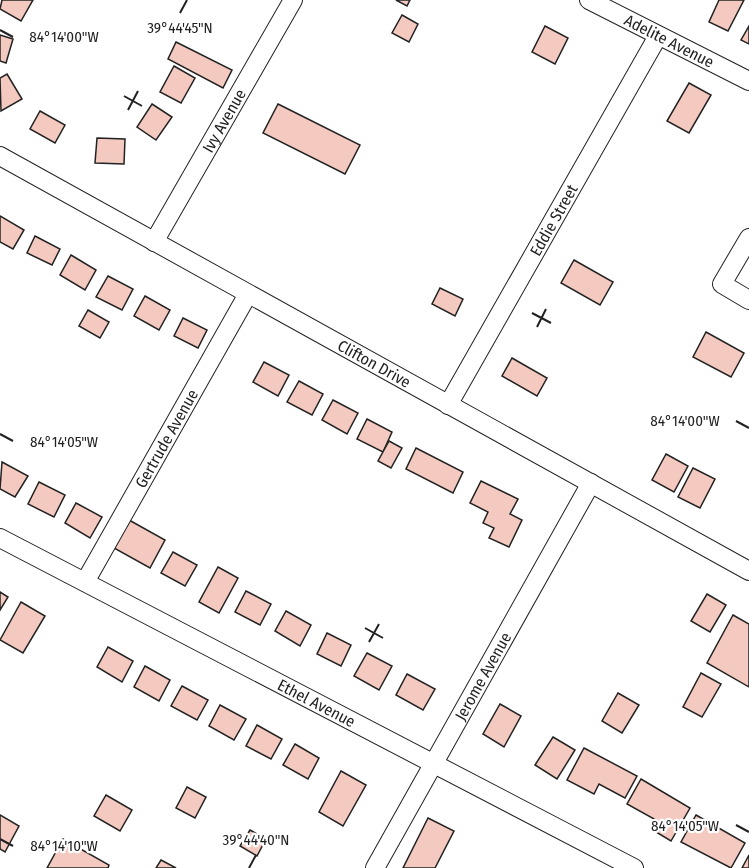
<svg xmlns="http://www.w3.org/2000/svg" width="749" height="868" font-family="'Fira Sans Condensed',sans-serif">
<rect width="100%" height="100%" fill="#fff"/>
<!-- building -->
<g fill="#f3c9c0" stroke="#222" stroke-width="1.5">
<polygon points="2,0 33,0 21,21 0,9"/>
<polygon points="396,0 410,0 407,6"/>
<polygon points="719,0 744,0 728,31 709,22"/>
<polygon points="402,15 418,24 409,42 392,33"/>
<polygon points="545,26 568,38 555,64 532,52"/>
<polygon points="749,26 749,44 741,40"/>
<polygon points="0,35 13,39 6,63 0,61"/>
<polygon points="176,42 232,70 223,88 168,59"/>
<polygon points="174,66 195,78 181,103 160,92"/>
<polygon points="7,74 22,99 1,111 0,78"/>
<polygon points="689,83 711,95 689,133 667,121"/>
<polygon points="152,104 172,117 156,140 137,127"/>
<polygon points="278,104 360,145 345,174 263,133"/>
<polygon points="40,111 65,125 55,143 30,129"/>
<polygon points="97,138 125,139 124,164 95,163"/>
<polygon points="0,216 24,230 13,249 0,242"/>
<polygon points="35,236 60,249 52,265 27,253"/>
<polygon points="71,255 96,270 85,290 60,275"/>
<polygon points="574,260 613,282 600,305 561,283"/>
<polygon points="108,276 133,289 122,310 96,297"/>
<polygon points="440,288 463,299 455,316 432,304"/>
<polygon points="145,296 170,310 159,330 134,316"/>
<polygon points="88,310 109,322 100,338 79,326"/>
<polygon points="183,318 207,330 198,348 174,336"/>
<polygon points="706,332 744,353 731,377 693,357"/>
<polygon points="512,358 547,378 537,396 502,376"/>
<polygon points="264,362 289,375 278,396 253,382"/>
<polygon points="299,381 323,394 312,415 287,402"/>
<polygon points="333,400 358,413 347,434 322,420"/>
<polygon points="367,419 392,432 383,452 357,439"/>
<polygon points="389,441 402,448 391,468 378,461"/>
<polygon points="416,448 463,472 453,493 406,469"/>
<polygon points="666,454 688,466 674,492 652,480"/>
<polygon points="2,462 28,476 15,497 0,489"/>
<polygon points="693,468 715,479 700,508 678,497"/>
<polygon points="481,481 518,499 510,514 522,520 509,547 489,538 494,528 483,523 488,512 470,503"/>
<polygon points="39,482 65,495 54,517 28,504"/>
<polygon points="76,503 102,517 90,538 65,523"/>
<polygon points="129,520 165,540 150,568 114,548"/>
<polygon points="173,552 197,565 185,586 161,573"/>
<polygon points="218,567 238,578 219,613 199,602"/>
<polygon points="246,591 271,604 260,625 235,612"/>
<polygon points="0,592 8,597 0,610"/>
<polygon points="707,594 726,605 710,632 691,621"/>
<polygon points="21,602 45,616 23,653 0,640"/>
<polygon points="286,611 311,625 300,646 275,631"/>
<polygon points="733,615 749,624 749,687 707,663"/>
<polygon points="327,633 351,645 341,666 317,654"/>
<polygon points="108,647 133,661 122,682 97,667"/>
<polygon points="367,653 392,666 379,690 354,676"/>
<polygon points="145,666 170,680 159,701 134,687"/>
<polygon points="701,673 721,684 702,717 683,707"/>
<polygon points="407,674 435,689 423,710 396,695"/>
<polygon points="182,686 208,700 197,720 171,706"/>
<polygon points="618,693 639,705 622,733 602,721"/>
<polygon points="500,704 521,716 504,747 483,734"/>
<polygon points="220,705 246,719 234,740 209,726"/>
<polygon points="257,725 282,739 271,759 246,746"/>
<polygon points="553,737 575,750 557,779 535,765"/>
<polygon points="295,744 319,758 308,779 283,765"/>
<polygon points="584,748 637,776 625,798 599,784 594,794 567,780"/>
<polygon points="341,771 366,785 343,826 319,812"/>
<polygon points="641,779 690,808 671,841 651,829 656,820 627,804"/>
<polygon points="187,787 206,797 195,818 176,808"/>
<polygon points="106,795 132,810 120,831 94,816"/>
<polygon points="0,815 19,826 5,852 0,849"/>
<polygon points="696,815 745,843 731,868 681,842"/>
<polygon points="428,818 454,831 435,868 403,868"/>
<polygon points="250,830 266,839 257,856 240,846"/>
<polygon points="63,839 109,865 108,868 47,868"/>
<polygon points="749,855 749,868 742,868"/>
<polygon points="161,860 176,868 156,868"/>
</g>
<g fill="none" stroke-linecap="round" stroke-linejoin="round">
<defs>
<g id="street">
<path id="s1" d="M589 0 749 81"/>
<path id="s2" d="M0 156 749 571"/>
<polyline points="749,238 722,284 749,300"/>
<path id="s3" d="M154 242 293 0"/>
<path id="s4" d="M448 405 658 36"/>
<path id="s5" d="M0 538 634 868"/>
<path id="s6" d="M85 582 248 294"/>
<path id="s7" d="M375 868 591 483"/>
</g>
</defs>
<!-- street casing -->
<use href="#street" stroke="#222" stroke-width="20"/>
<!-- street -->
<use href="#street" stroke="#fff" stroke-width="18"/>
</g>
<!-- ticks -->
<path fill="none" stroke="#222" stroke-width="2" d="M180 13 187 0M0 30 13 37M124 96 142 106M128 110 138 91M532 313 551 323M537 327 546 309M736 421 749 428M0 434 13 441M365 628 383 638M369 642 379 624M736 825 749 832M0 839 13 846M249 868 256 855"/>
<g text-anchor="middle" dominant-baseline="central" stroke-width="4.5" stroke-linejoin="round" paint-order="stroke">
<!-- street labels -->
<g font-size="16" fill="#222" stroke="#fff">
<text stroke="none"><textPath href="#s1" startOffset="90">Adelite Avenue</textPath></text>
<text stroke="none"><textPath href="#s3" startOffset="140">Ivy Avenue</textPath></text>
<text stroke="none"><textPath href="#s4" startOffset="213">Eddie Street</textPath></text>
<text stroke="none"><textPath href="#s2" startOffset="428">Clifton Drive</textPath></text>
<text stroke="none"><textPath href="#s6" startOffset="165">Gertrude Avenue</textPath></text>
<text stroke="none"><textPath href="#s7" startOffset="220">Jerome Avenue</textPath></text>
<text stroke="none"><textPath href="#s5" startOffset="357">Ethel Avenue</textPath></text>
</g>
</g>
<g font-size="15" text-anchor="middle" fill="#222" stroke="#fff" stroke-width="4.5" stroke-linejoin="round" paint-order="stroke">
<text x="180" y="33">39°44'45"N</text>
<text x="64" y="42">84°14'00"W</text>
<text x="685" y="426">84°14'00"W</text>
<text x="64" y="447">84°14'05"W</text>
<text x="685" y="831">84°14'05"W</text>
<text x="256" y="845">39°44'40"N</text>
<text x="64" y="851">84°14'10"W</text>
</g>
</svg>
